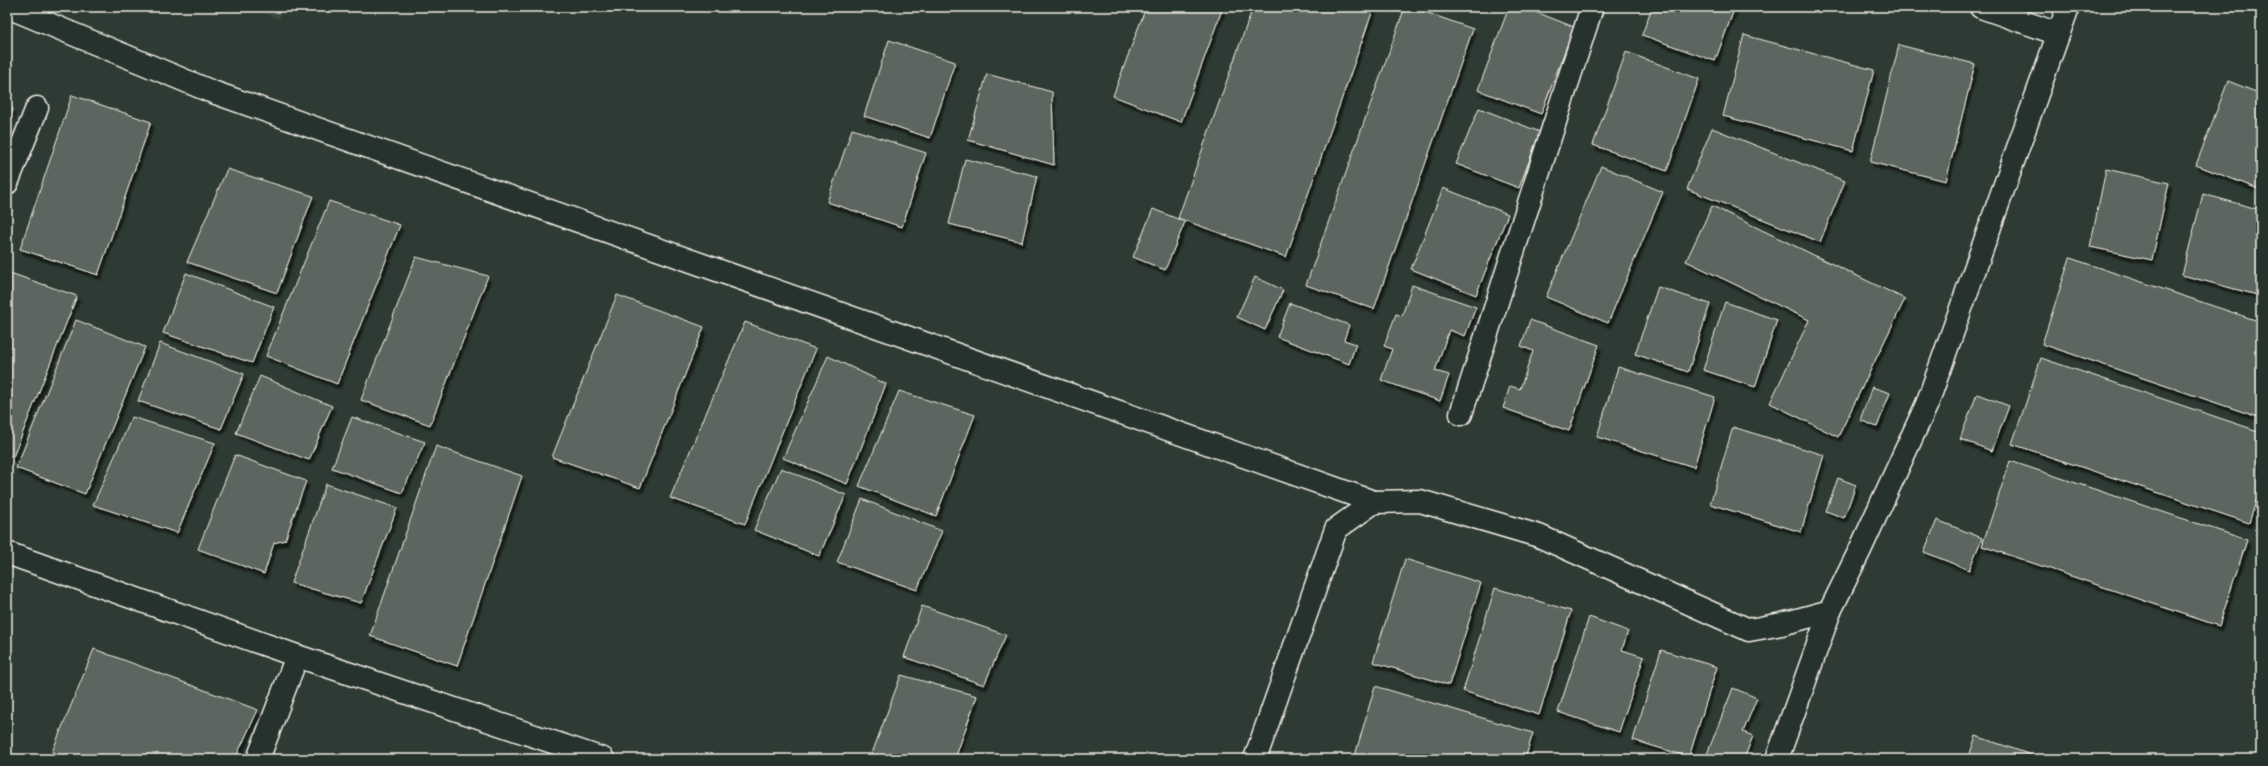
<svg xmlns="http://www.w3.org/2000/svg" width="2268" height="766" font-family="'Architects Daughter',sans-serif">
<defs>
<filter id="shadow"><feDropShadow dx="2.5" dy="4.5" stdDeviation="1" flood-color="#0009"/></filter>
</defs>
<rect width="100%" height="100%" fill="#2e3b34"/>
<filter id="ink" filterUnits="userSpaceOnUse"><feTurbulence type="fractalNoise" baseFrequency=".025" numOctaves="2"/><feDisplacementMap in="SourceGraphic" scale="8" xChannelSelector="R" yChannelSelector="G"/><feConvolveMatrix kernelMatrix="1 2 1 2 8 2 1 2 1" color-interpolation-filters="sRGB"/></filter>
<g filter="url(#ink)">
<!-- built -->
<polygon fill="#3c4841" points="251,7 283,7 279,19"/>
<!-- building -->
<g fill="#5c655e" stroke="#f4f1e8" filter="url(#shadow)">
<polygon points="1146,7 1223,7 1181,122 1113,96"/>
<polygon points="1253,7 1374,7 1286,257 1178,218"/>
<polygon points="1405,7 1411,7 1473,29 1374,309 1306,285"/>
<polygon points="1509,7 1523,7 1574,27 1541,114 1478,90"/>
<polygon points="1652,7 1735,7 1715,61 1642,35"/>
<polygon points="1744,35 1874,70 1853,151 1723,116"/>
<polygon points="889,40 955,62 930,138 864,116"/>
<polygon points="1899,45 1975,64 1946,181 1870,162"/>
<polygon points="1626,52 1699,79 1667,171 1593,145"/>
<polygon points="987,74 1052,92 1054,165 968,140"/>
<polygon points="2228,81 2261,94 2261,190 2196,165"/>
<polygon points="72,95 151,122 98,275 20,249"/>
<polygon points="7,107 13,109 7,126"/>
<polygon points="1479,108 1540,132 1519,188 1456,164"/>
<polygon points="1712,128 1845,181 1820,242 1687,189"/>
<polygon points="852,129 926,153 902,227 827,202"/>
<polygon points="965,159 1037,176 1022,242 949,224"/>
<polygon points="1601,166 1663,192 1608,323 1546,297"/>
<polygon points="227,169 313,196 277,293 187,262"/>
<polygon points="2106,169 2169,183 2152,260 2090,247"/>
<polygon points="1443,188 1508,214 1476,295 1411,269"/>
<polygon points="2203,194 2261,210 2261,296 2182,275"/>
<polygon points="329,201 400,225 337,384 266,356"/>
<polygon points="1712,206 1905,299 1838,437 1770,403 1809,320 1686,261"/>
<polygon points="1153,209 1185,222 1165,270 1133,257"/>
<polygon points="416,257 488,276 430,425 361,400"/>
<polygon points="2070,258 2261,322 2261,418 2042,344"/>
<polygon points="7,272 77,296 13,457 7,455"/>
<polygon points="186,273 274,307 252,363 163,333"/>
<polygon points="1255,277 1283,290 1265,330 1237,317"/>
<polygon points="1412,285 1476,307 1465,336 1449,330 1435,371 1449,375 1440,401 1381,380 1392,349 1384,346 1396,314 1402,316"/>
<polygon points="1658,287 1710,304 1688,372 1635,354"/>
<polygon points="617,295 704,327 640,488 552,457"/>
<polygon points="1725,302 1777,320 1755,387 1703,370"/>
<polygon points="1290,303 1349,325 1344,340 1356,344 1349,364 1277,337"/>
<polygon points="76,320 145,347 85,494 16,468"/>
<polygon points="1530,320 1599,345 1569,431 1503,408 1510,386 1520,389 1533,351 1521,346"/>
<polygon points="745,322 816,349 745,524 670,498"/>
<polygon points="160,343 244,374 221,429 138,401"/>
<polygon points="828,356 886,384 847,484 783,458"/>
<polygon points="2041,358 2261,432 2261,486 2249,523 2012,444"/>
<polygon points="1618,367 1715,397 1694,467 1597,437"/>
<polygon points="260,376 332,406 309,460 236,433"/>
<polygon points="1872,387 1890,393 1877,427 1860,420"/>
<polygon points="899,391 975,415 936,516 859,486"/>
<polygon points="1977,394 2009,406 1992,451 1960,439"/>
<polygon points="132,417 215,443 177,533 93,505"/>
<polygon points="352,417 425,442 402,493 332,468"/>
<polygon points="1733,427 1824,455 1801,532 1710,504"/>
<polygon points="436,446 522,476 457,666 370,636"/>
<polygon points="235,455 306,481 285,540 274,543 264,574 198,549"/>
<polygon points="2010,461 2247,540 2219,626 1982,546"/>
<polygon points="781,468 846,495 819,556 754,530"/>
<polygon points="1838,478 1856,485 1844,518 1826,511"/>
<polygon points="326,484 397,508 361,603 291,583"/>
<polygon points="862,499 942,531 917,590 837,562"/>
<polygon points="1937,520 1982,538 1969,570 1924,552"/>
<polygon points="1405,559 1481,583 1449,685 1373,662"/>
<polygon points="1495,588 1571,611 1539,715 1463,691"/>
<polygon points="922,606 1006,635 984,685 904,657"/>
<polygon points="1589,617 1628,631 1622,650 1644,657 1619,732 1558,712"/>
<polygon points="94,649 258,710 235,759 71,759 52,752"/>
<polygon points="1661,650 1717,667 1689,757 1633,740"/>
<polygon points="901,675 977,696 955,759 870,759"/>
<polygon points="1375,686 1533,733 1525,759 1354,759"/>
<polygon points="1733,688 1757,698 1743,732 1753,736 1744,759 1705,759"/>
<polygon points="1976,736 2043,759 1968,759"/>
</g>
<g fill="none" stroke-linecap="round" stroke-linejoin="round">
<defs>
<g id="minor">
<polyline points="8,7 210,91 1374,502"/>
<polyline points="1981,7 2058,34"/>
<polyline points="7,183 37,108"/>
<polyline points="1461,414 1592,7"/>
<polyline points="7,553 297,656 603,759"/>
<polyline points="258,759 297,656"/>
<polyline points="1255,759 1336,529 1374,502 1420,501 1539,536 1749,630 1782,624 1830,611 1860,550 1927,404 2068,7"/>
<polyline points="1777,759 1830,611"/>
</g>
</defs>
<!-- minor casing -->
<use href="#minor" stroke="#f4f1e8" stroke-width="25"/>
<!-- minor -->
<use href="#minor" stroke="#26332d" stroke-width="22"/>
</g>
</g>
<!-- margin -->
<rect width="2268" height="766" fill="none" stroke="#26332d" stroke-width="24"/>
<rect x="12" y="12" width="2244" height="742" fill="none" stroke="#f4f1e8" stroke-width="1.5" filter="url(#ink)"/>
</svg>
